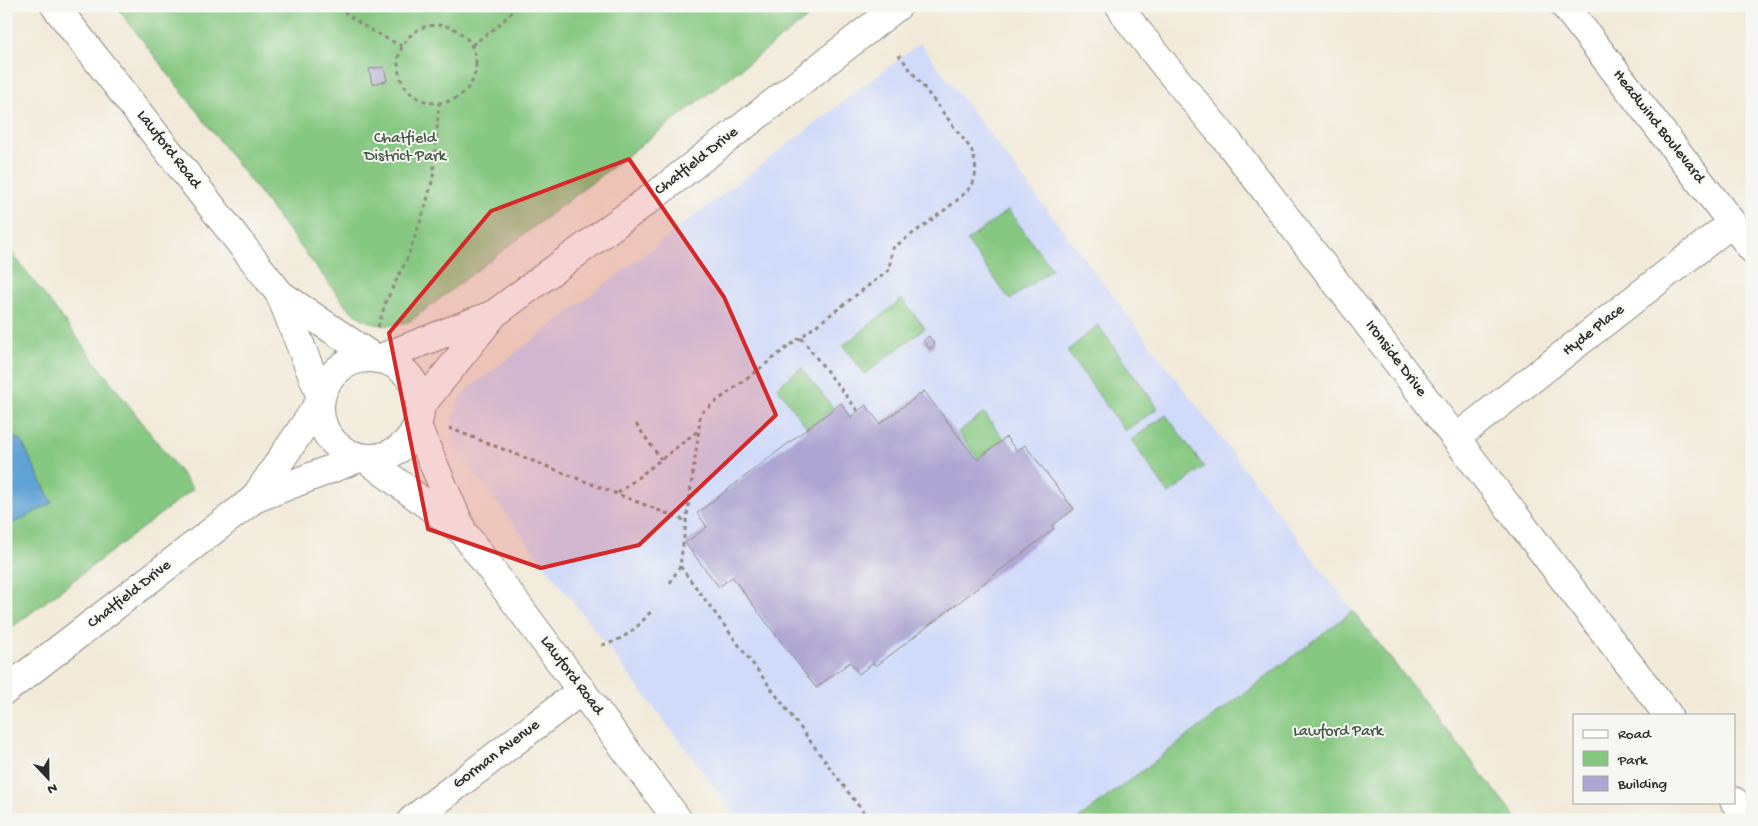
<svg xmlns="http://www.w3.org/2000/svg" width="1758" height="826" font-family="'Gochi Hand',sans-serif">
<rect width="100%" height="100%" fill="#f6f6f2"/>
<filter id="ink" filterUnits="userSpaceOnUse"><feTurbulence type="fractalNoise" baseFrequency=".02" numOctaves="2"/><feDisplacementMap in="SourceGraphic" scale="10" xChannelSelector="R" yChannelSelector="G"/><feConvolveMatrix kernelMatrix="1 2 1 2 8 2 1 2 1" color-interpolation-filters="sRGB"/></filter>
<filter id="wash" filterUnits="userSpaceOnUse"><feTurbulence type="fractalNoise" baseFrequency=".0096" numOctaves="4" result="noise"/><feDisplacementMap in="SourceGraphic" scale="20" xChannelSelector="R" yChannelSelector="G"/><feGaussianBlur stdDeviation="1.12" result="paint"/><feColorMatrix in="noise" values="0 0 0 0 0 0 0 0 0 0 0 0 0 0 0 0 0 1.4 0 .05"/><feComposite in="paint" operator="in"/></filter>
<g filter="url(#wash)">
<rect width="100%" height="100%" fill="#f2ead9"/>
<!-- built -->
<polygon fill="#d0daf9" points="920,43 1353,611 1077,820 740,820 456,449 453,439 453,420 455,410 460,399 467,390"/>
<!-- green -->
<g fill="#86c881" stroke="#587a56">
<path d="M116 6H823L412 320C387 330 367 326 347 307Z"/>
<polygon points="1008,210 1052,269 1010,300 967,241"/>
<polygon points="6,245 193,489 6,632"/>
<polygon points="902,299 925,328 865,374 843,346"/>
<polygon points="1098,325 1158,408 1125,431 1067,351"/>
<polygon points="801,368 834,409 808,429 777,387"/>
<polygon points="984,413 1004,439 978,459 958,432"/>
<polygon points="1166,415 1204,467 1169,494 1131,440"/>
<polygon points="1353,611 1518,820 1077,820"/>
</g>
<!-- water -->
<polygon fill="#61a2d4" stroke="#466680" points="6,435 21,440 52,503 6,527"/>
<g id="blocks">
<!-- building -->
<g fill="#aea6d2">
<polygon points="384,67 387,81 372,84 369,69"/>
<polygon points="929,336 935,345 930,349 923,341"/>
<polygon points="924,391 977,460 1006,437 1017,451 1025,445 1074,509 1052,526 1054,529 876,666 873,663 859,674 850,662 816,688 732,577 719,587 685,543 707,527 697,513 841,403 851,417 866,405 880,424"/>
</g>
</g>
</g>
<g filter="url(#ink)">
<use href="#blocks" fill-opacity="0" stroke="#8e8a82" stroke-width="1"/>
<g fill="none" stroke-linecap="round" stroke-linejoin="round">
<defs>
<g id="minor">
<polyline points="55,6 280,294 321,397"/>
<polyline points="1120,6 1128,19 1166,67 1229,143 1668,715"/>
<polyline points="1565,6 1752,249"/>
<polyline points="280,294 374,358"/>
<circle cx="370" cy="408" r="50"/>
<polyline points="378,359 494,314"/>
<polyline points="420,407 494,314 659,192 898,6"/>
<polyline points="417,426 463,532 678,820"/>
<polyline points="1456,438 1732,223"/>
<polyline points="365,458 462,531"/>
<polyline points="254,499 320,402"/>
<polyline points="6,690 254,499 359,458"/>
<polyline points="1734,801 1748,820"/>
<polyline points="412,820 582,690"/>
</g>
</defs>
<!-- minor casing -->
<use href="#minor" stroke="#8e8a82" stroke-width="30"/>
<!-- path -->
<g stroke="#8e8a82" stroke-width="3" stroke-dasharray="4 4" stroke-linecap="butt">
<path d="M338 6C357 24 379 35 402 46"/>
<circle cx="437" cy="64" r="39"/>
<polyline points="472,45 498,26 518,6"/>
<polyline points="378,327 386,301 407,259 425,208 433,178 439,103"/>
<polyline points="801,338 858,411"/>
<polyline points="636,424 661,459"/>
<polyline points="449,428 686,521"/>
<polyline points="618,493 699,430"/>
<polyline points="670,583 680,566"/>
<path d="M602 645C625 640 638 627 653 609"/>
<path d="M869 820 680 566 699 429 700 414 889 270 892 249C908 236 966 198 973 183 978 171 975 160 971 149L899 55"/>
</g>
<!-- minor -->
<use href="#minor" stroke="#fff" stroke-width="28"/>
</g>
</g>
<!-- marked area -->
<path fill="#d62828" fill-opacity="0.2" stroke="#d62828" stroke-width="4" stroke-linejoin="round" d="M629 159 724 297 776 415 639 545 541 568 428 529 389 333 491 211Z"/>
<g text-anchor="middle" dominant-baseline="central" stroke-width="4" stroke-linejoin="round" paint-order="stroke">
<!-- street labels -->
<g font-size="16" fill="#2b2b2b" stroke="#f6f6f2">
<text transform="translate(1658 127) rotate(52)">Headwind Boulevard</text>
<text transform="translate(168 150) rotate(52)">Lawford Road</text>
<text transform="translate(697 162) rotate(-38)">Chatfield Drive</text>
<text transform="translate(1594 331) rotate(-38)">Hyde Place</text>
<text transform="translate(1395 359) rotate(53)">Ironside Drive</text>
<text transform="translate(130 595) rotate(-38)">Chatfield Drive</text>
<text transform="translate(571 676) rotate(53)">Lawford Road</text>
<text transform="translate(497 755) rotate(-37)">Gorman Avenue</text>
</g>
<!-- park labels -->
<g font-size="16" fill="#465a45" stroke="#f6f6f2">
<text x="405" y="139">Chatfield<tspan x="405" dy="18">District Park</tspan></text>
<text x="1338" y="732">Lawford Park</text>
</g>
</g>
<!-- margin -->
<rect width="1758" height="826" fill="none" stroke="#f6f6f2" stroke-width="25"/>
<!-- legend -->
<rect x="1573" y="714" width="162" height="90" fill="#f6f6f2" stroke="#a5a5a2"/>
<rect x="1583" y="730" width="25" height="8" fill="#ffffff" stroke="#a5a5a2"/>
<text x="1618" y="738" font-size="15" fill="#2b2b2b">Road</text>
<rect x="1583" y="751" width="25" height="15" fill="#86c881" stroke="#a5a5a2"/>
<text x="1618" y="764" font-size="15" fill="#2b2b2b">Park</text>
<rect x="1583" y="776" width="25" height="15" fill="#aea6d2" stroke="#a5a5a2"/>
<text x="1618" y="788" font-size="15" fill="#2b2b2b">Building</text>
<!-- north arrow -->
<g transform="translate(48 778) rotate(158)" stroke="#f6f6f2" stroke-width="4" paint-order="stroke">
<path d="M0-4L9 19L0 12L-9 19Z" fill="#2b2b2b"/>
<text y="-8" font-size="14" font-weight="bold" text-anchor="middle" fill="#2b2b2b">N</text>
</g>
</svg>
